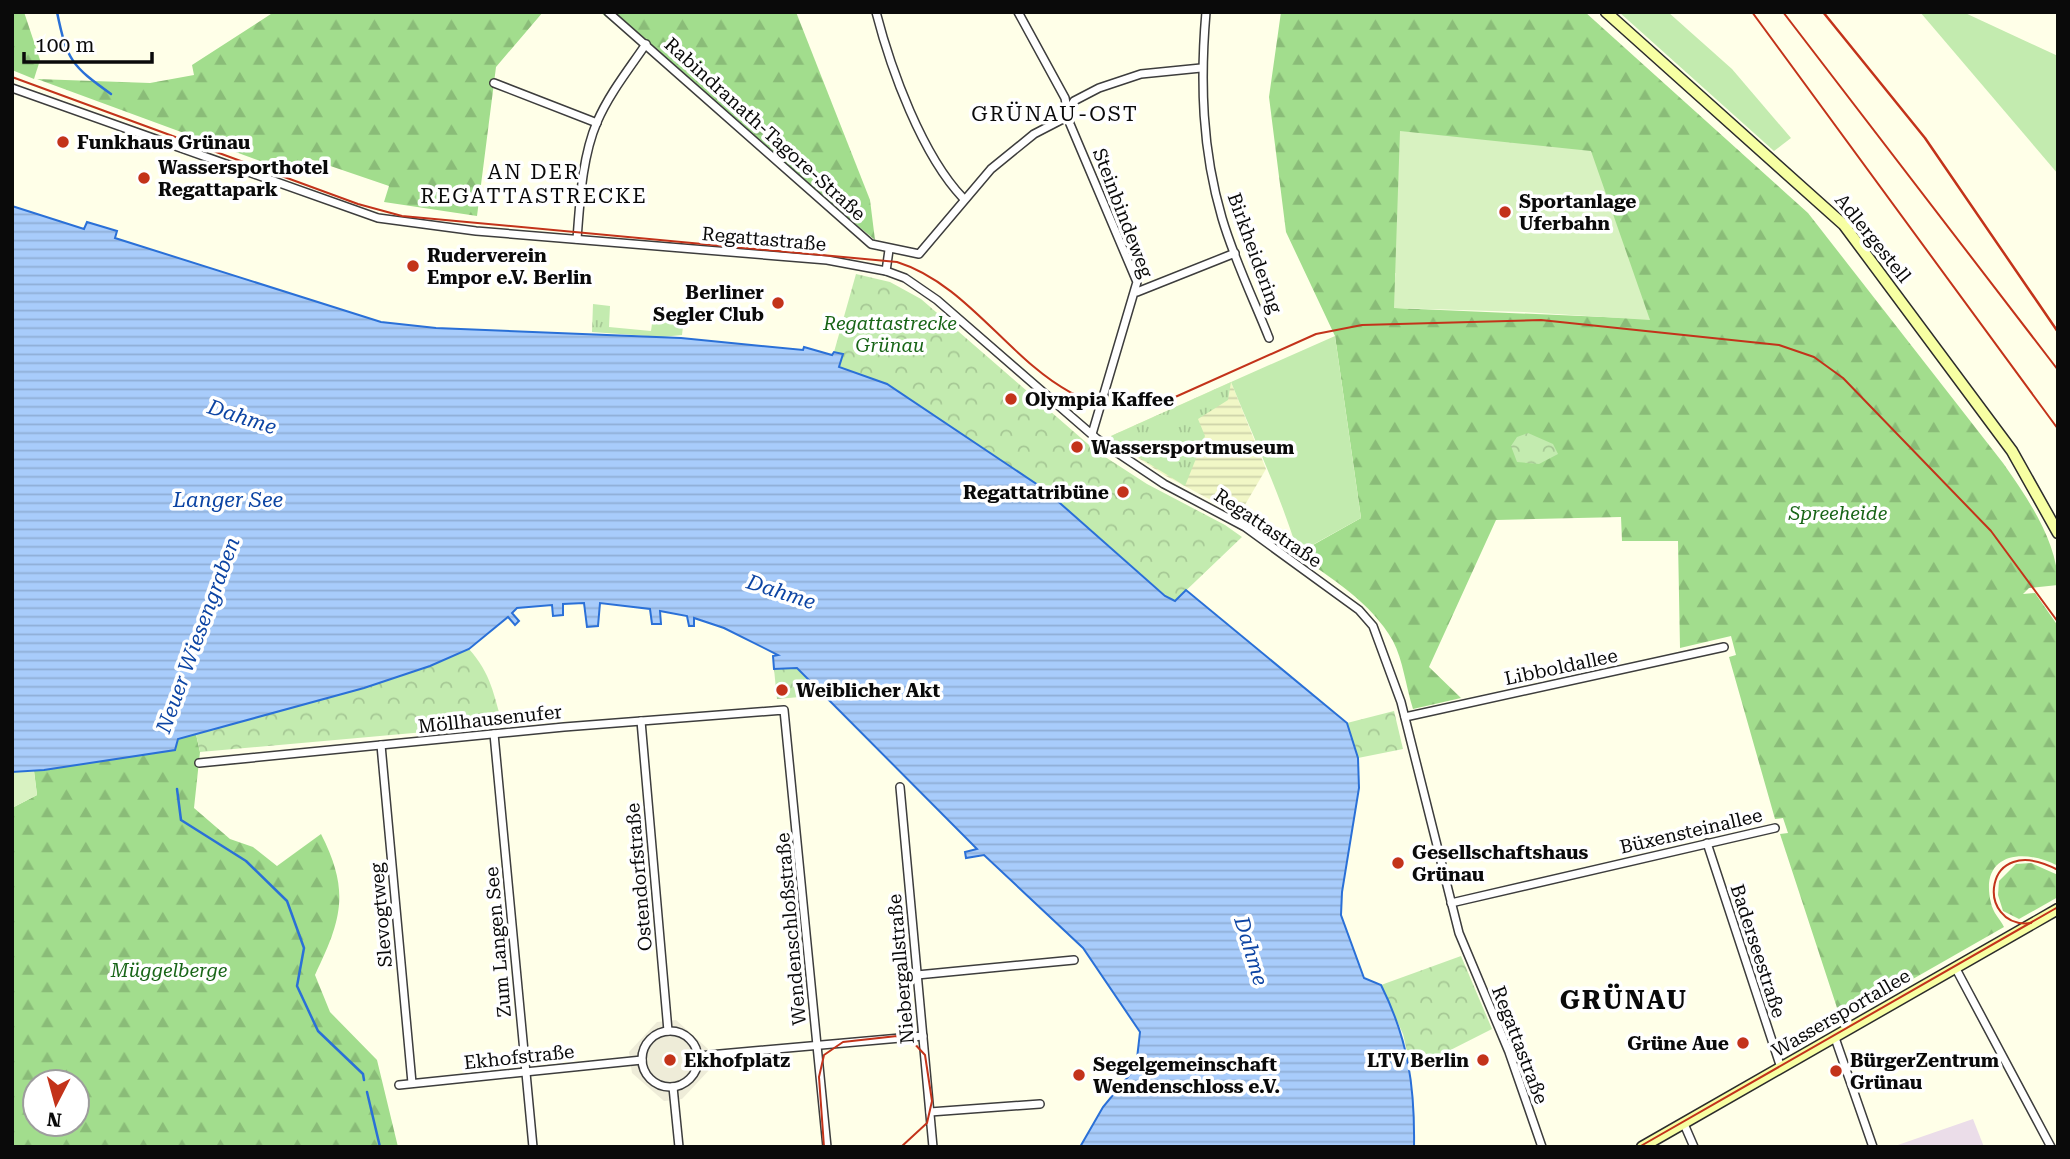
<svg xmlns="http://www.w3.org/2000/svg" width="2070" height="1159" font-family="'Roboto Serif',serif">
<defs>
<pattern id="farmland-rules" width="6" height="5" patternUnits="userSpaceOnUse" patternTransform="scale(1.75)"><rect width="6" height="5" fill="#f1f7c6"/><path d="M0 2.5h6" fill="none" stroke="#cdd2a9"/></pattern>
<pattern id="grass-tufts" width="24" height="20" patternUnits="userSpaceOnUse" patternTransform="scale(1.75)"><rect width="24" height="20" fill="#c3ebaf"/><path d="M3 7l-1-3M5 7V3M7 7l1-3M15 17l-1-3M17 17v-4M19 17l1-3" fill="none" stroke="#a6c895"/></pattern>
<pattern id="forest-firs" width="22" height="20" patternUnits="userSpaceOnUse" patternTransform="scale(1.75)"><rect width="22" height="20" fill="#a2dd8d"/><path d="M5 1l3.5 6h-7zM16 11l3.5 6h-7z" fill="#8abc78"/></pattern>
<pattern id="park-crowns" width="20" height="18" patternUnits="userSpaceOnUse" patternTransform="scale(1.75)"><rect width="20" height="18" fill="#c3ebaf"/><path d="M2 6a3 3 0 1 1 6 0M12 15a3 3 0 1 1 6 0" fill="none" stroke="#a6c895"/></pattern>
<pattern id="water-rules" width="6" height="5" patternUnits="userSpaceOnUse" patternTransform="scale(1.75)"><rect width="6" height="5" fill="#a8ccfb"/><path d="M0 2.5h6" fill="none" stroke="#8faed6"/></pattern>
</defs>
<rect width="100%" height="100%" fill="#ffffe8"/>
<!-- industrial -->
<polygon fill="#ebdde9" points="1973,1119 1984,1147 1892,1147"/>
<!-- farmland -->
<polygon fill="url(#farmland-rules)" points="1231,382 1266,469 1239,515 1164,475 1111,440 1111,436"/>
<!-- grass -->
<g fill="url(#grass-tufts)">
<polygon points="593,304 610,306 609,327 651,331 654,309 684,317 682,335 662,337 592,332"/>
<polygon points="1231,382 1228,400 1198,419 1205,436 1185,486 1111,440 1111,436"/>
</g>
<!-- forest -->
<g fill="url(#forest-firs)" fill-rule="evenodd">
<polygon points="12,12 24,12 40,60 34,79 12,70"/>
<polygon points="274,12 543,12 496,67 477,216 384,202 389,186 304,157 298,175 37,79 150,83 194,75 192,65"/>
<polygon points="600,12 796,12 870,200 875,240"/>
<path d="M1281 12H1585L1808 213 2003 463C2027 497 2058 542 2058 585L2029 588 2023 594 2035 593 2058 626V866C2022 847 1979 854 1991 903 1993 913 2000 919 2004 927L1841 1020 1780 834 1788 833 1783 818 1775 819 1729 657 1736 655 1731 636 1680 648 1678 541H1622L1621 517 1496 520 1429 667 1461 698 1413 709C1406 687 1403 660 1393 641 1371 602 1332 579 1297 554L1361 518 1335 336 1286 232 1269 97ZM1395 273 1650 319 1395 308Z"/>
<path d="M196 734 200 752 194 808 230 839 253 847 277 866 321 834C350 891 342 919 315 975L330 1012 377 1060 398 1147H12V808L37 795 34 771 175 750 177 739ZM35 1082H77V1124H35Z"/>
<polygon points="2031,863 2058,875 2058,897 2019,919 2003,911 1998,895 1999,881 2016,864"/>
</g>
<!-- park -->
<g fill="url(#park-crowns)">
<polygon points="856,274 890,282 921,299 1096,451 1147,484 1225,525 1242,537 1175,601 1166,596 1044,489 887,384 839,367 843,354 834,352"/>
<polygon points="1528,433 1553,444 1558,454 1539,464 1517,462 1511,446 1517,437"/>
<path d="M469 649C492 675 493 694 503 725L200 752 196 734 364 688Z"/>
<polygon points="797,667 823,695 777,699 774,669"/>
<polygon points="1394,711 1403,749 1358,758 1347,723"/>
<polygon points="1461,956 1492,1029 1411,1070 1403,1034 1381,985"/>
</g>
<!-- garden -->
<g fill="#c3ebaf">
<polygon points="1619,12 1668,12 1732,69 1791,138 1774,151"/>
<polygon points="1920,12 1963,12 2058,56 2058,174"/>
<path d="M1335 336 1361 518 1298 553C1280 494 1254 439 1231 382Z"/>
</g>
<!-- pitch -->
<g fill="#d8f2c1">
<polygon points="1400,131 1591,151 1650,320 1524,312 1394,308"/>
<polygon points="34,771 37,795 12,808 12,772"/>
</g>
<!-- plaza -->
<polygon fill="#eeecd8" points="676,1020 708,1049 711,1068 682,1099 664,1101 632,1073 629,1052 657,1022"/>
<!-- water -->
<path fill="url(#water-rules)" stroke="#2a70d7" stroke-width="2" d="M12 206 84 229 87 222 117 231 115 238 381 322 436 328 681 338 803 350 804 347 832 355 834 352 843 354 839 367 887 384 1044 489 1165 596 1175 601 1186 590 1347 723 1358 758 1359 788 1342 892 1341 915 1364 978 1381 985C1408 1039 1415 1086 1414 1147H1080L1103 1107 1136 1067 1140 1032 1083 948 984 855 966 858 965 852 977 849 797 668 774 669 773 656 778 655 724 628 694 618V626H689L687 616 660 611 661 624H652L650 609 600 603 598 626 587 627 584 603 563 604V615L553 616 552 605 517 608 512 613 519 621 515 625 508 617 469 649 430 666 364 688 178 739 175 750 44 770 12 772Z"/>
<g fill="none" stroke-linecap="round" stroke-linejoin="round">
<!-- stream -->
<g stroke="#2a70d7" stroke-width="2.5">
<path d="M57 12C67 61 72 66 111 94"/>
<polyline points="177,789 181,820 246,861 287,901 304,948 297,986 318,1031 363,1074 364,1080"/>
<polyline points="367,1092 380,1147"/>
</g>
<defs>
<g id="minor">
<polyline points="608,12 871,244 919,254 991,169 1034,134 1063,119 1074,101 1099,88 1141,74 1201,68"/>
<path d="M876 12C891 70 922 155 963 198"/>
<polyline points="1018,12 1065,98 1070,124 1137,282 1092,434"/>
<path d="M1206 12C1200 82 1202 150 1222 218 1234 259 1253 298 1269 338"/>
<polyline points="494,83 597,123"/>
<polyline points="12,88 378,218 476,231 827,260 886,271 905,278 937,300 1097,439 1164,484 1245,527 1359,610 1373,626 1401,702 1459,933 1509,1052 1542,1147"/>
<path d="M577 239C580 201 582 157 597 122 609 94 629 69 646 44"/>
<polyline points="886,271 889,250"/>
<polyline points="1137,292 1235,253"/>
<polyline points="1405,717 1724,647"/>
<polyline points="641,721 668,1031"/>
<polyline points="494,734 533,1147"/>
<polyline points="381,745 412,1083"/>
<polyline points="199,763 564,727 784,710 827,1147"/>
<polyline points="900,787 933,1147"/>
<polyline points="1707,843 1781,1068"/>
<polyline points="1451,903 1775,828"/>
<polyline points="1955,967 2051,1147"/>
<polyline points="917,975 1074,960"/>
<circle cx="670" cy="1059" r="28"/>
<polyline points="1835,1038 1873,1147"/>
<polyline points="698,1056 923,1036"/>
<polyline points="399,1085 642,1060"/>
<polyline points="673,1087 679,1147"/>
<polyline points="930,1112 1040,1104"/>
<polyline points="1684,1124 1694,1147"/>
</g>
<g id="secondary">
<polyline points="1606,12 1844,225 2012,451 2058,533"/>
<polyline points="1642,1147 2058,909"/>
</g>
</defs>
<!-- minor casing -->
<use href="#minor" stroke="#3d3d3d" stroke-width="10"/>
<!-- secondary casing -->
<use href="#secondary" stroke="#2c2c2c" stroke-width="13"/>
<!-- minor -->
<use href="#minor" stroke="#fff" stroke-width="7"/>
<!-- secondary -->
<use href="#secondary" stroke="#f7ffa3" stroke-width="10"/>
<!-- tram -->
<g stroke="#c3331a" stroke-width="2">
<polyline points="1752,12 2058,429"/>
<polyline points="1783,12 2058,370"/>
<path d="M12 77 358 204 402 216 897 262C997 293 1041 436 1164 402L1316 334 1362 325 1541 320 1779 345 1814 357 1843 378 1991 531 2058 622"/>
<path d="M2031 923C1975 930 1981 829 2058 870"/>
<polyline points="824,1147 819,1077 824,1055 843,1042 897,1036 911,1040 925,1055 932,1101 927,1123 901,1147"/>
<polyline points="1639,1147 2058,907"/>
</g>
<!-- rail -->
<polyline stroke="#c3331a" stroke-width="2.5" points="1823,12 1925,138 2058,332"/>
</g>
<!-- markers -->
<g fill="#c3331a" stroke="#fff" stroke-width="2.5">
<circle cx="63" cy="142" r="7"/>
<circle cx="144" cy="178" r="7"/>
<circle cx="1505" cy="212" r="7"/>
<circle cx="413" cy="266" r="7"/>
<circle cx="778" cy="303" r="7"/>
<circle cx="1011" cy="399" r="7"/>
<circle cx="1077" cy="447" r="7"/>
<circle cx="1123" cy="492" r="7"/>
<circle cx="782" cy="690" r="7"/>
<circle cx="1398" cy="863" r="7"/>
<circle cx="1743" cy="1043" r="7"/>
<circle cx="670" cy="1060" r="7"/>
<circle cx="1483" cy="1060" r="7"/>
<circle cx="1836" cy="1071" r="7"/>
<circle cx="1079" cy="1075" r="7"/>
</g>
<g text-anchor="middle" dominant-baseline="central" stroke-width="7" stroke-linejoin="round" paint-order="stroke">
<!-- street labels -->
<g font-size="19" fill="#0a0a0a" stroke="#fff">
<text transform="translate(765 129) rotate(42)">Rabindranath-Tagore-Straße</text>
<text transform="translate(1123 213) rotate(69)">Steinbindeweg</text>
<text transform="translate(1873 238) rotate(51)">Adlergestell</text>
<text transform="translate(764 239) rotate(5)">Regattastraße</text>
<text transform="translate(1255 253) rotate(70)">Birkheidering</text>
<text transform="translate(1268 528) rotate(34)">Regattastraße</text>
<text transform="translate(1561 667) rotate(-12)">Libboldallee</text>
<text transform="translate(490 719) rotate(-6)">Möllhausenufer</text>
<text transform="translate(1691 831) rotate(-13)">Büxensteinallee</text>
<text transform="translate(639 877) rotate(-95)">Ostendorfstraße</text>
<text transform="translate(381 915) rotate(-95)">Slevogtweg</text>
<text transform="translate(791 929) rotate(-95)">Wendenschloßstraße</text>
<text transform="translate(498 942) rotate(-95)">Zum Langen See</text>
<text transform="translate(1758 951) rotate(72)">Baderseestraße</text>
<text transform="translate(901 969) rotate(-95)">Niebergallstraße</text>
<text transform="translate(1841 1013) rotate(-30)">Wassersportallee</text>
<text transform="translate(1520 1045) rotate(69)">Regattastraße</text>
<text transform="translate(519 1057) rotate(-6)">Ekhofstraße</text>
</g>
<!-- poi labels -->
<g font-size="19" font-weight="bold" fill="#0a0a0a" stroke="#fff" text-anchor="start">
<text x="77" y="142">Funkhaus Grünau</text>
<text x="158" y="167">Wassersporthotel<tspan x="158" dy="22">Regattapark</tspan></text>
<text x="1519" y="201">Sportanlage<tspan x="1519" dy="22">Uferbahn</tspan></text>
<text x="427" y="255">Ruderverein<tspan x="427" dy="22">Empor e.V. Berlin</tspan></text>
<text x="764" y="292" text-anchor="end">Berliner<tspan x="764" dy="22">Segler Club</tspan></text>
<text x="1025" y="399">Olympia Kaffee</text>
<text x="1091" y="447">Wassersportmuseum</text>
<text x="1109" y="492" text-anchor="end">Regattatribüne</text>
<text x="796" y="690">Weiblicher Akt</text>
<text x="1412" y="852">Gesellschaftshaus<tspan x="1412" dy="22">Grünau</tspan></text>
<text x="1729" y="1043" text-anchor="end">Grüne Aue</text>
<text x="684" y="1060">Ekhofplatz</text>
<text x="1469" y="1060" text-anchor="end">LTV Berlin</text>
<text x="1850" y="1060">BürgerZentrum<tspan x="1850" dy="22">Grünau</tspan></text>
<text x="1093" y="1064">Segelgemeinschaft<tspan x="1093" dy="22">Wendenschloss e.V.</tspan></text>
</g>
<!-- park labels -->
<g font-size="19" font-style="italic" fill="#186517" stroke="#fff">
<text x="890" y="323">Regattastrecke<tspan x="890" dy="22">Grünau</tspan></text>
<text x="1838" y="513">Spreeheide</text>
<text x="169" y="970">Müggelberge</text>
</g>
<!-- neighbourhood labels -->
<g font-size="21" letter-spacing="2" fill="#0a0a0a" stroke="#fff">
<text x="1055" y="114">GRÜNAU-OST</text>
<text x="534" y="172">AN DER<tspan x="534" dy="24">REGATTASTRECKE</tspan></text>
</g>
<!-- water labels -->
<g font-size="21" font-style="italic" fill="#0c44a3" stroke="#fff">
<text transform="translate(242 417) rotate(18)">Dahme</text>
<text x="228" y="500">Langer See</text>
<text transform="translate(781 592) rotate(18)">Dahme</text>
<text transform="translate(198 635) rotate(-70)">Neuer Wiesengraben</text>
<text transform="translate(1251 951) rotate(73)">Dahme</text>
</g>
<!-- district labels -->
<g font-size="26" font-weight="bold" letter-spacing="2" fill="#0a0a0a" stroke="#fff">
<text x="1624" y="1000">GRÜNAU</text>
</g>
</g>
<!-- border -->
<rect width="2070" height="1159" fill="none" stroke="#0a0a0a" stroke-width="28"/>
<!-- north arrow -->
<g transform="translate(56 1103) rotate(186)"><circle r="33" fill="#ffffff" stroke="#9d9d9d" stroke-width="2"/>
<path d="M0-5L12 26L0 18L-12 26Z" fill="#c3331a"/>
<text y="-10" font-size="19" font-weight="bold" text-anchor="middle" fill="#0a0a0a">N</text>
</g>
<!-- scale -->
<path d="M24 52v10h128v-10" fill="none" stroke="#0a0a0a" stroke-width="3.5"/>
<text x="35" y="52" font-size="21" fill="#0a0a0a" stroke="#ffffff" stroke-width="5" paint-order="stroke">100 m</text>
</svg>
